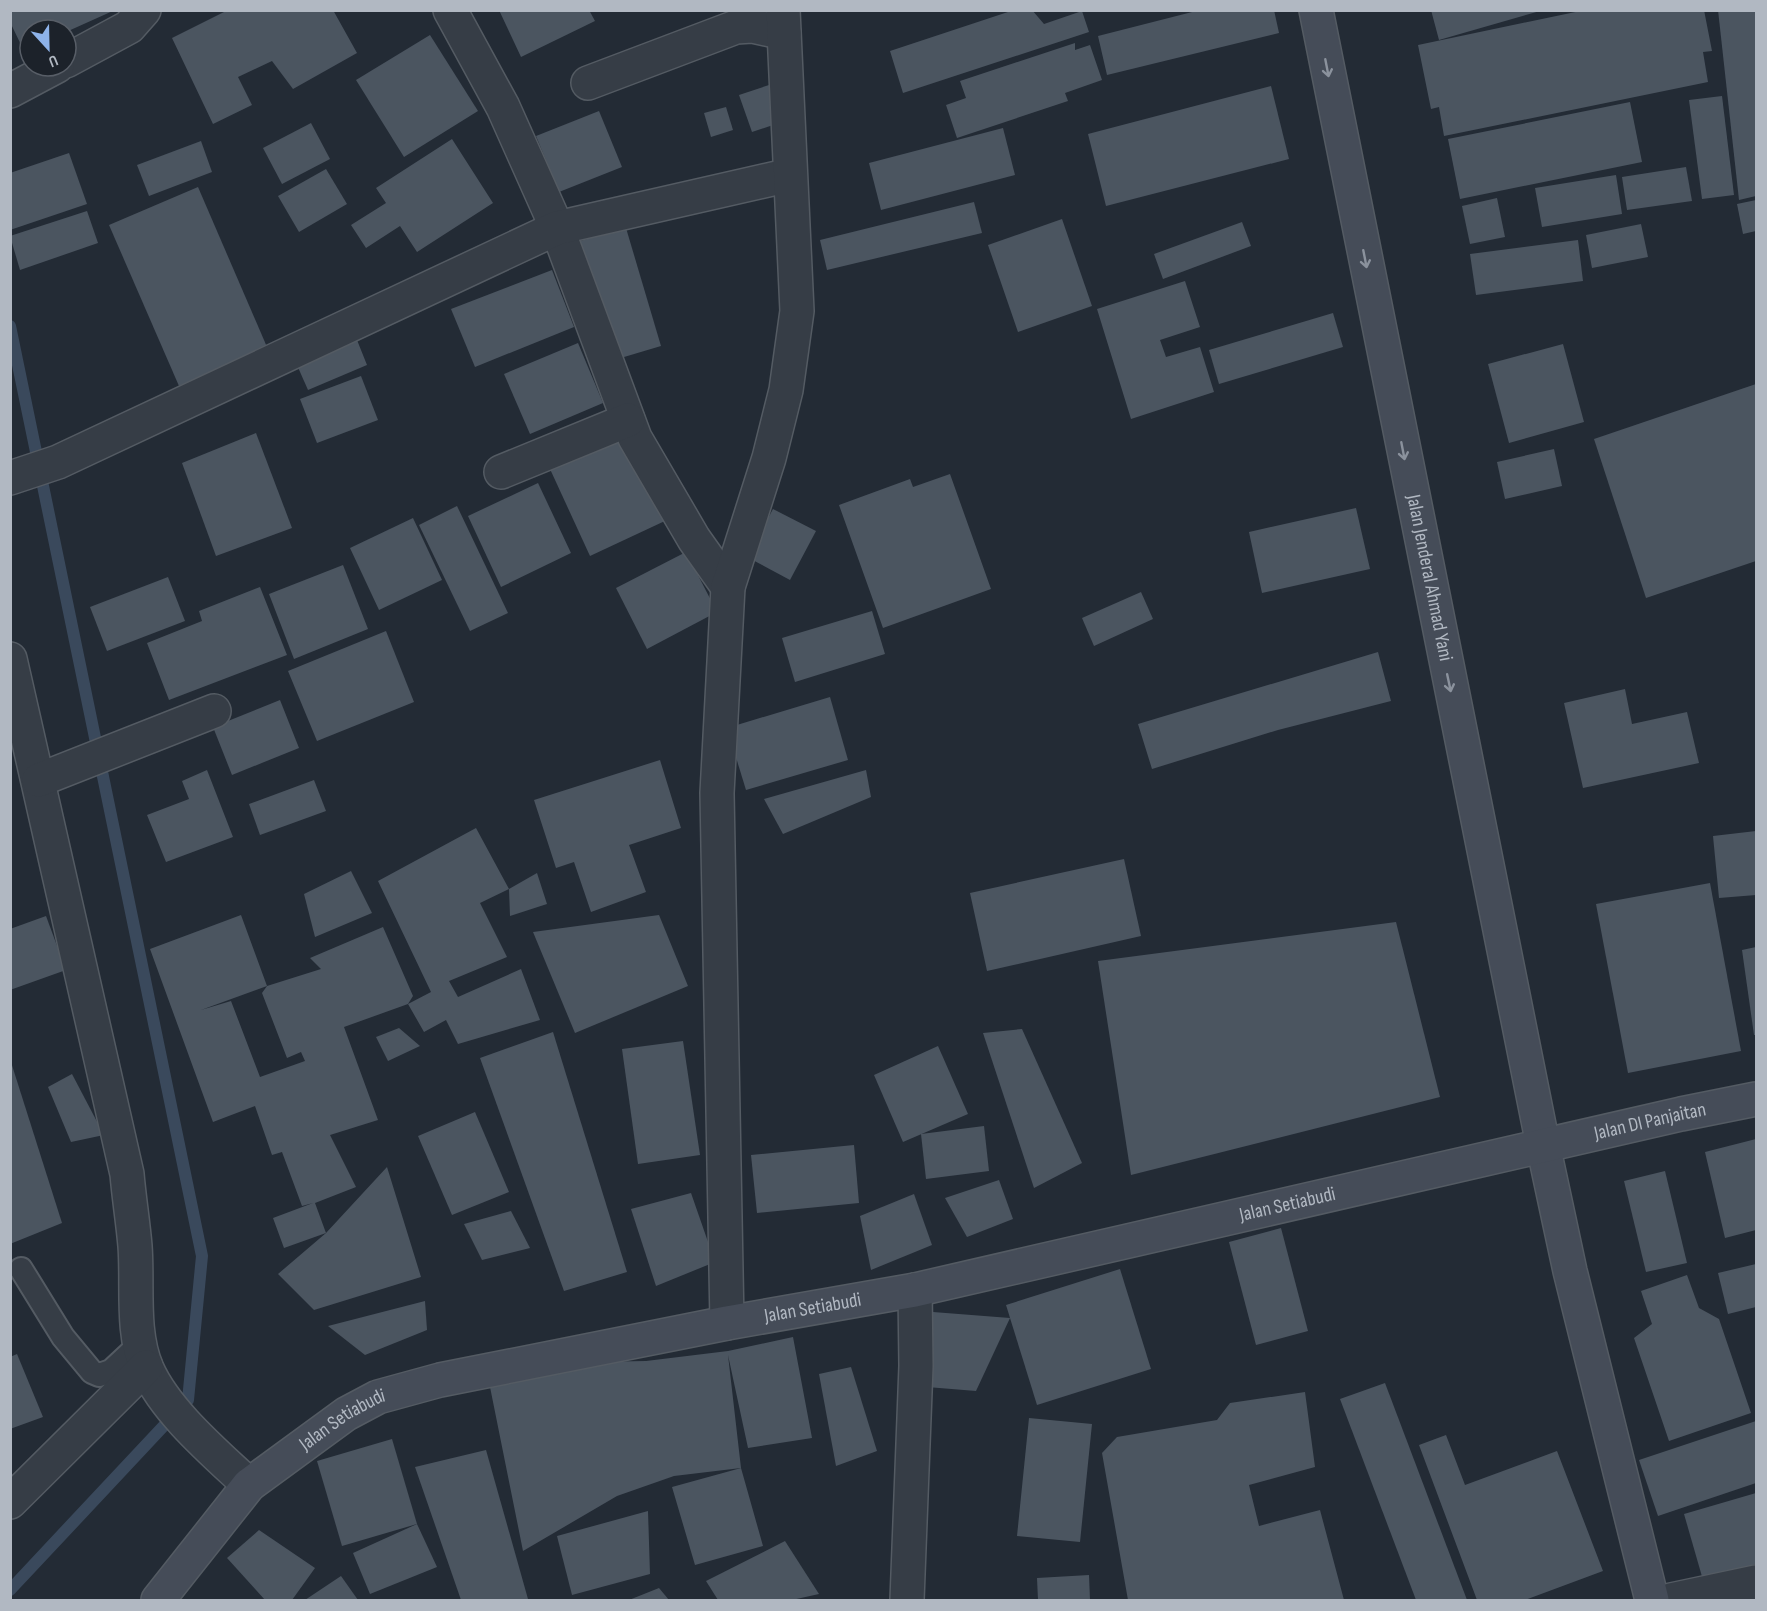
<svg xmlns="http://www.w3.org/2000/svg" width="1767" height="1611" font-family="'Sofia Sans Condensed',sans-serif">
<rect width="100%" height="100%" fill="#232b35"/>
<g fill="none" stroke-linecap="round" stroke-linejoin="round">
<!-- stream -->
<polyline stroke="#3a495c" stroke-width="12" points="10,326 202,1256 188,1400 10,1590"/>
</g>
<!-- building -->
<g fill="#4b5560" fill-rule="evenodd">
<polygon points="10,10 115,10 66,32 30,30 30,48 24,51 10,22"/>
<polygon points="228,10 333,10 357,53 293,89 272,61 238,77 252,105 213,124 172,38"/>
<polygon points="499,10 589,10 595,21 521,57"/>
<polygon points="1014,10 1032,10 1044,24 1082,11 1089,32 903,93 890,51"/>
<polygon points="1200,10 1274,10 1279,33 1107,75 1098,36"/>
<polygon points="1431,10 1539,10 1540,11 1439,40"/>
<polygon points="1585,10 1704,10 1712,51 1703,52 1708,82 1444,136 1439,107 1431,109 1418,45"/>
<polygon points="1718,10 1756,10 1756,196 1739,200"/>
<polygon points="430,35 478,111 404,157 356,80"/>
<polygon points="1075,43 1075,50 1090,45 1102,80 1065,93 1068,101 957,138 946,105 966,98 960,81"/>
<polygon points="769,85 782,122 752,132 739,95"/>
<polygon points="1271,86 1289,159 1106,206 1088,134"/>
<polygon points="1722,96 1734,195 1702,199 1689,100"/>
<polygon points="1630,102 1642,162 1460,199 1448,139"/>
<polygon points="726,107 733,130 711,137 704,113"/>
<polygon points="599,111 622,167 559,192 536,136"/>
<polygon points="311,123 330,159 282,184 263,148"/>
<polygon points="1003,128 1015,175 881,210 869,163"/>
<polygon points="452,139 493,203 417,252 400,226 366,248 351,225 386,203 376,188"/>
<polygon points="201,141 212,172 149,196 137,165"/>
<polygon points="69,153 87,204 10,230 10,173"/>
<polygon points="1686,167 1692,201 1627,210 1622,177"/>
<polygon points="326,169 347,204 299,232 278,196"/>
<polygon points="1616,175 1622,214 1542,227 1535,188"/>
<polygon points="198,187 267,347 179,386 109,225"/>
<polygon points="1497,198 1505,237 1470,244 1462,206"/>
<polygon points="1756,200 1756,231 1743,234 1737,204"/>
<polygon points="974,202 982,233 827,270 820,240"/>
<polygon points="87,211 98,243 20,270 10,236"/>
<polygon points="1062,219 1092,306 1018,332 988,245"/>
<polygon points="1242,222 1251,246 1163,279 1154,254"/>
<polygon points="1641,224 1648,257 1592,268 1586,235"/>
<polygon points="626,228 661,346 614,360 580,241"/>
<polygon points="1578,240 1583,281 1476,295 1470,254"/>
<polygon points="552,270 574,327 475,367 451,309"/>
<polygon points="1185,281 1200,327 1160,340 1166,357 1200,347 1214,392 1131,419 1097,309"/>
<polygon points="1333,313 1343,347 1219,384 1209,350"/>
<polygon points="353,330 367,365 308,390 293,356"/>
<polygon points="578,343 603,403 530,434 504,374"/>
<polygon points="1563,344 1584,422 1509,443 1488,364"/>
<polygon points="361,376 378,420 317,443 300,399"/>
<polygon points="1756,384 1756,561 1646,598 1594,439"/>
<polygon points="256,433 292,528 216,556 182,463"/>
<polygon points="627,434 667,520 590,556 550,469"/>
<polygon points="1554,449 1562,486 1505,499 1497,462"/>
<polygon points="950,474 991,589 883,628 839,505 910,479 913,487"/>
<polygon points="538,483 571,553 501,587 468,516"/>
<polygon points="457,506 508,613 470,631 419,525"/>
<polygon points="1356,508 1370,569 1262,593 1249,532"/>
<polygon points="773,509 816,531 790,580 747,557"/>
<polygon points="413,518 442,580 379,610 350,548"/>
<polygon points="686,552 717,612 647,649 616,588"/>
<polygon points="343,565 368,629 294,659 269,594"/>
<polygon points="168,577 185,621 107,651 90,607"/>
<polygon points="260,587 287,655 169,700 147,643 202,621 199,611"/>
<polygon points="1141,592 1153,619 1094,646 1082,618"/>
<polygon points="872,611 885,654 795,682 782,638"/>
<polygon points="386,631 414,702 317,741 288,671"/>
<polygon points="1378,652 1391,701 1278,730 1152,769 1138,724"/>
<polygon points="1625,689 1632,724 1687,712 1699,763 1583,788 1564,703"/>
<polygon points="830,697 848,760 746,790 727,728"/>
<polygon points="280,700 299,748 232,775 213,727"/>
<polygon points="660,760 681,828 629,845 646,892 591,912 574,862 556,868 534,800"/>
<polygon points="207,770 233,837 166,862 147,815 189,799 182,781"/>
<polygon points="866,770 871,797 783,834 764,799"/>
<polygon points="314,780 326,811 260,835 249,804"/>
<path d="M476 828 509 889 537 873 547 904 510 916 509 889 480 903 507 957 449 981 458 997 521 969 540 1020 458 1044 446 1020 424 1032 408 1004 344 1027 378 1120 330 1135 356 1187 315 1203 326 1233 284 1248 273 1218 313 1203 302 1206 282 1152 272 1155 255 1106 213 1122 150 949 241 915 267 986 321 969 310 958 383 927 413 996 408 1004 431 992 378 881ZM267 986 262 993 287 1058 301 1052 305 1061 260 1077 231 1001 201 1010Z"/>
<polygon points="1756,831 1756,895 1719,898 1713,836"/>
<polygon points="1124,859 1141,936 987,971 970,893"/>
<polygon points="351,871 372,913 315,937 304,894"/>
<polygon points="1710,883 1741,1051 1628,1073 1596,904"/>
<polygon points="659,915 688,986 575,1033 533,932"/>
<polygon points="46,916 66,970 10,990 10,929"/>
<polygon points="1396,922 1440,1097 1131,1175 1098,961"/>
<polygon points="1756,947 1756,1035 1754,1035 1742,950"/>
<polygon points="399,1028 420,1046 388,1061 376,1037"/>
<polygon points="1022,1029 1082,1163 1034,1188 983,1033"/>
<polygon points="553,1032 627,1272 564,1291 480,1058"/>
<polygon points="683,1041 700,1155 638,1164 622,1049"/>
<polygon points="938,1046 968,1114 903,1142 874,1075"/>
<polygon points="10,1059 62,1223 10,1244"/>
<polygon points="72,1074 104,1135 71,1142 48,1087"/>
<polygon points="475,1112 509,1192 452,1215 418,1136"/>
<polygon points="984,1126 989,1171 926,1179 921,1134"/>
<polygon points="1756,1139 1756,1230 1725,1238 1705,1152"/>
<polygon points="854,1145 859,1203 757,1213 751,1155"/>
<polygon points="387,1167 421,1277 314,1310 278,1274 326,1233"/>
<polygon points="1665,1171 1687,1263 1646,1272 1624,1181"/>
<polygon points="999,1180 1013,1219 967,1237 945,1198"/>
<polygon points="691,1193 715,1262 656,1286 631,1209"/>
<polygon points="914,1194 932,1245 871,1270 860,1216"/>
<polygon points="511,1211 530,1248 482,1260 464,1224"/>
<polygon points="1281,1228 1308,1331 1256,1345 1229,1242"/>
<polygon points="1756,1264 1756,1307 1728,1314 1718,1273"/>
<polygon points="1120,1269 1151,1369 1037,1405 1006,1305"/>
<polygon points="1687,1275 1699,1308 1719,1319 1751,1413 1669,1441 1634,1338 1652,1324 1641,1291"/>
<polygon points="425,1301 427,1330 365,1355 328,1326"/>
<polygon points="933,1312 1010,1318 976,1391 927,1387"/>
<polygon points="793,1337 812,1438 748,1448 728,1355 741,1468 763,1546 695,1565 672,1487 741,1468 674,1476 617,1496 523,1551 489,1382 591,1362 646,1361 728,1351"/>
<polygon points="17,1354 43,1417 10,1429 10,1357"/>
<polygon points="851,1367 877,1451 836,1466 819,1374"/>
<polygon points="1385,1383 1467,1600 1416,1600 1340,1399"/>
<polygon points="1305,1392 1315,1467 1249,1485 1259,1526 1320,1510 1344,1600 1128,1600 1102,1453 1117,1437 1217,1420 1230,1403"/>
<polygon points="1029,1418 1092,1424 1080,1542 1017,1536"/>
<polygon points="1756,1421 1756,1483 1658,1516 1639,1460"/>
<polygon points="1446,1435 1465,1485 1557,1451 1603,1571 1525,1600 1477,1600 1419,1445"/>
<polygon points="392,1439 417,1524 342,1546 317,1461"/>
<polygon points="486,1450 528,1599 461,1600 415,1467"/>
<polygon points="1756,1493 1756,1564 1703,1580 1684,1514"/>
<polygon points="648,1511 650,1574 572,1595 557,1536"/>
<polygon points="417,1524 437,1567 370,1594 353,1553"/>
<polygon points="259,1530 315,1568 292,1600 265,1600 227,1558"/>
<polygon points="785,1541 819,1594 792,1600 718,1600 706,1581"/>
<polygon points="1089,1575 1090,1600 1038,1600 1037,1578"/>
<polygon points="341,1576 358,1600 305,1600"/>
<polygon points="659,1588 669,1600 629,1600"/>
</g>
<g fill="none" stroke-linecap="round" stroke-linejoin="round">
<defs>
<polyline id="lane" points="21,1269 63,1337 92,1372 99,1375 111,1371 140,1344"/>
<g id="street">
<polyline points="450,10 503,107 557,228 635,438 694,539 728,587"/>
<polyline points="66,61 129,27 144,10"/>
<polyline points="588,83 736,27 752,26 784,33"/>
<polyline points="10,91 57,66"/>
<polyline points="501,472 628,420"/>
<polyline points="10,478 58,462 557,228 790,175"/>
<path d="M10 659 127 1174C129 1198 133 1222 135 1246 138 1285 131 1332 147 1369 166 1412 215 1453 249 1485"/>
<polyline points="39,780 214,711"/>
<polyline points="727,1323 717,793 728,587 769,458 786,390 797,311 783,10"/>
<polyline points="10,1502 146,1367"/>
<polyline points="907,1600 916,1366 915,1290"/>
<polyline points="1671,1600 1756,1582"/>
</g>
<g id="secondary">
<path id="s1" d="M1316 10 1543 1145 1570 1271 1652 1600"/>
<path id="s2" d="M158 1600 249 1485 346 1414 378 1397 440 1380 727 1323 915 1290 1681 1114 1756 1099"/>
</g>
</defs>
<!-- lane casing -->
<use href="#lane" stroke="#545b63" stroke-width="26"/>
<!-- street casing -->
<use href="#street" stroke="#545b63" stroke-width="36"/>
<!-- secondary casing -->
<use href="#secondary" stroke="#545b63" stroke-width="36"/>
<!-- lane -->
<use href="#lane" stroke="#363d46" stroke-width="22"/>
<!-- street -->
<use href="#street" stroke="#363d46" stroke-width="33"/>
<!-- secondary -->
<use href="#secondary" stroke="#454c58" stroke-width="33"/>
</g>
<!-- one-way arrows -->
<defs><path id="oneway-shaft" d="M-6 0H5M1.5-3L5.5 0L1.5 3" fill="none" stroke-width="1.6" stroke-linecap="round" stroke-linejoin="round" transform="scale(1.5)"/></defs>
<g stroke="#8b929d">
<use href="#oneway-shaft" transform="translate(1327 68) rotate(79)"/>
<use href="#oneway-shaft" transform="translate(1365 259) rotate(79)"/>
<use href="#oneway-shaft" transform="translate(1403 451) rotate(79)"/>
<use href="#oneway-shaft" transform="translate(1449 683) rotate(78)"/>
</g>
<g text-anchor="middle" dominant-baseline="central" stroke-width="5" stroke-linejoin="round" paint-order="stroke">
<!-- street labels -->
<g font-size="20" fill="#b1b8c2" stroke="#1c222a">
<text stroke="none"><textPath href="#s1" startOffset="579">Jalan Jenderal Ahmad Yani</textPath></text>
<text stroke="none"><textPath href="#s2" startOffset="1605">Jalan DI Panjaitan</textPath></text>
<text stroke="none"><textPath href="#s2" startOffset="1233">Jalan Setiabudi</textPath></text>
<text stroke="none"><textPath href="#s2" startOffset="747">Jalan Setiabudi</textPath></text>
<text stroke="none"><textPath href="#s2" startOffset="261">Jalan Setiabudi</textPath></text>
</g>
</g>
<!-- border -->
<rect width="1767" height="1611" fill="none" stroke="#b1b8c2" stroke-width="24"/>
<!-- north arrow -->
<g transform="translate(48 48) rotate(158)"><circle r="28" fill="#1c222a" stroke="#585e67" stroke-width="1.5"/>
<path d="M0-4.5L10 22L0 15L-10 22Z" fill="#8eb3ea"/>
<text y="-9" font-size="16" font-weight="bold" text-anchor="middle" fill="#b1b8c2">U</text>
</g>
</svg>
